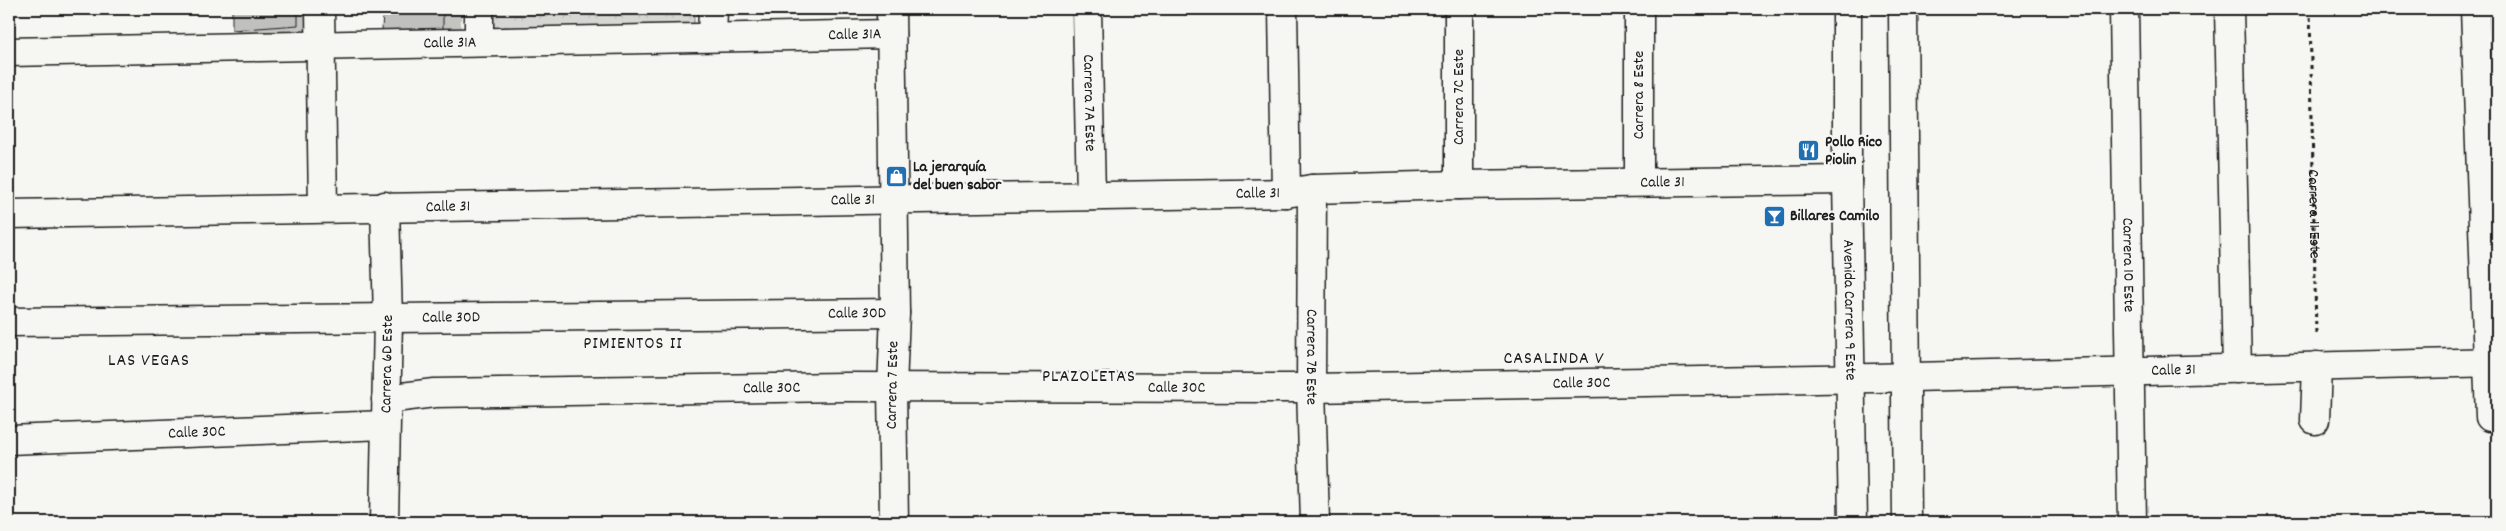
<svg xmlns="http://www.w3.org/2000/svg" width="2506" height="531" font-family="Dekko,sans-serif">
<defs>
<pattern id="park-crowns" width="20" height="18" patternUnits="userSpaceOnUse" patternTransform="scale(1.25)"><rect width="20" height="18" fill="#d6d6d2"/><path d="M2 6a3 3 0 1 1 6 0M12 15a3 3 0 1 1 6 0" fill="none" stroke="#b7b7b4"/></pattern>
</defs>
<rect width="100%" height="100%" fill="#f6f6f2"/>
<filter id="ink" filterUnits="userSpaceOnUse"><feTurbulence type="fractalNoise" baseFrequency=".02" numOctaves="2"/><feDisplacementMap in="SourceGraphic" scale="10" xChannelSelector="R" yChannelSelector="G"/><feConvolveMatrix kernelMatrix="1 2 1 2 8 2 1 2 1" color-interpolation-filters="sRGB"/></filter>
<g filter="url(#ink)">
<!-- park -->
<polygon fill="url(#park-crowns)" stroke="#797977" points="492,9 694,9 694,26 492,31"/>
<!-- shadow -->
<g fill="#0003">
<polygon points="233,9 315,9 316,43 251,47 233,29"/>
<polygon points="384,9 461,9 461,48 384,30"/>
</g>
<!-- building -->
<g fill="#c0c0bd" stroke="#1c1c1c">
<polygon points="232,9 298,9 298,25 232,30"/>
<polygon points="383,9 443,9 443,31 382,31"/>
</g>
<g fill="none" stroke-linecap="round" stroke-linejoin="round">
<defs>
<g id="minor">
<polyline points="320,9 323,208"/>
<polyline points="891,9 895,313 892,388 894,522"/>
<path id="s2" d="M1087 9 1091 196"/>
<polyline points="1283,9 1286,193"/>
<path id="s3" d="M2124 9 2132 522"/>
<polyline points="2229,9 2237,369"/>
<polyline points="2475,9 2490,417"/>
<polyline points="712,37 713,9"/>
<polyline points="479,42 479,9"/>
<path id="s4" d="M9 52 891 34"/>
<polyline points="1639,182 1639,9"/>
<polyline points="1459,185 1459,9"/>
<path id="s5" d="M1312 189 1311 388 1315 522"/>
<path id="s6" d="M9 214 1286 193 1312 189 1459 185 1847 180"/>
<path id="s7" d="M9 322 895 313"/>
<path id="s8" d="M386 399 434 393 845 387 1311 388 1874 378 2497 362"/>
<polyline points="2315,420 2317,366"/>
<path id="s9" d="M9 440 385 425"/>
<path id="s10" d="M384 522 388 319 385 206"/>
</g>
<g id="major">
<path id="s11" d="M1847 9V180L1853 522"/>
<polyline points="1903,9 1907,522"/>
</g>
</defs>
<!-- minor casing -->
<use href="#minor" stroke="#1c1c1c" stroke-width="31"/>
<!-- major casing -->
<use href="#major" stroke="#1c1c1c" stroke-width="31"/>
<!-- path -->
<path stroke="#1c1c1c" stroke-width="3" stroke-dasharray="4 4" stroke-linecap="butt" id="s1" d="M2310 9 2316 336"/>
<!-- minor -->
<use href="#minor" stroke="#f6f6f2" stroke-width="28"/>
<!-- major -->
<use href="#major" stroke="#f6f6f2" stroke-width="28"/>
</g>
</g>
<!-- icons -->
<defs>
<symbol id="restaurant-square" viewBox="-11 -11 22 22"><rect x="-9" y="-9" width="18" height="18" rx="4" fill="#1f6fb2" stroke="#f6f6f2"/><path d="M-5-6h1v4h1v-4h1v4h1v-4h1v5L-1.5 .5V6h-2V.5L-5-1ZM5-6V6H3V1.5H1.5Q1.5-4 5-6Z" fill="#fff"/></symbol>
<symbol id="shop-square" viewBox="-11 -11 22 22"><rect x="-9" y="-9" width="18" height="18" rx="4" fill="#1f6fb2" stroke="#f6f6f2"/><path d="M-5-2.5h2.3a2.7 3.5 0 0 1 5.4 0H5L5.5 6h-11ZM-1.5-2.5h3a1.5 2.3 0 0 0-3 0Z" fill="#fff"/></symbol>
<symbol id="bar-square" viewBox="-11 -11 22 22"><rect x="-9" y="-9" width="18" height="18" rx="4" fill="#1f6fb2" stroke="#f6f6f2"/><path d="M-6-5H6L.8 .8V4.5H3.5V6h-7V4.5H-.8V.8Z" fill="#fff"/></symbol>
</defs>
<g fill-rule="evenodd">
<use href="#restaurant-square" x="1796" y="138" width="25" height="25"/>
<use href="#shop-square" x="884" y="164" width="25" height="25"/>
<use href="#bar-square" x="1762" y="204" width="25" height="25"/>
</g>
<g text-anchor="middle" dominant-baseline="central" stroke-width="4.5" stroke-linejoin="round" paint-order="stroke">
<!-- street labels -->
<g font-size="16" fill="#1c1c1c" stroke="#f6f6f2">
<text stroke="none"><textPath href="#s4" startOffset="846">Calle 31A</textPath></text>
<text stroke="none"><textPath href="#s4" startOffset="441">Calle 31A</textPath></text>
<text transform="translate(1639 95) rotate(-90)">Carrera 8 Este</text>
<text transform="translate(1459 97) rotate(-90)">Carrera 7C Este</text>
<text stroke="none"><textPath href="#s2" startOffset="94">Carrera 7A Este</textPath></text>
<text stroke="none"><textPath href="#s6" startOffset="1654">Calle 31</textPath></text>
<text stroke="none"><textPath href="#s6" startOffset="1249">Calle 31</textPath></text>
<text stroke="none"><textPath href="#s6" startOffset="844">Calle 31</textPath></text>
<text stroke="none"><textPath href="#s6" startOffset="439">Calle 31</textPath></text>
<text stroke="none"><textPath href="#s1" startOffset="205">Carrera 11 Este</textPath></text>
<text stroke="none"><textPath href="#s3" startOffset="256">Carrera 10 Este</textPath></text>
<text stroke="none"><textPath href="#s11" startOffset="301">Avenida Carrera 9 Este</textPath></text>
<text stroke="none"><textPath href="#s7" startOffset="848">Calle 30D</textPath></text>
<text stroke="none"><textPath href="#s7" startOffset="442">Calle 30D</textPath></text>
<text stroke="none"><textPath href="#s5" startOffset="168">Carrera 7B Este</textPath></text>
<text stroke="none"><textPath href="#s10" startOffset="158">Carrera 6D Este</textPath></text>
<text stroke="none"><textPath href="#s8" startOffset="1788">Calle 31</textPath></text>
<text stroke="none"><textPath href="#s8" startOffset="1196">Calle 30C</textPath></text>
<text transform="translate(893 385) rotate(-89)">Carrera 7 Este</text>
<text stroke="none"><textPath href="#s8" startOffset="386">Calle 30C</textPath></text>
<text stroke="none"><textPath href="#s8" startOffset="791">Calle 30C</textPath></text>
<text stroke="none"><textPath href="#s9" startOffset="188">Calle 30C</textPath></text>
</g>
<!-- poi labels -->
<g font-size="16" font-weight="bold" fill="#1c1c1c" stroke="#f6f6f2" text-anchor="start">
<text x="1825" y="142">Pollo Rico<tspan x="1825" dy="18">Piolin</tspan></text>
<text x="913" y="167">La jerarquía<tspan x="913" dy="18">del buen sabor</tspan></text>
<text x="1790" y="216">Billares Camilo</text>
</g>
<!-- neighbourhood labels -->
<g font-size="18" letter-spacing="1" fill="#1c1c1c" stroke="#f6f6f2">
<text x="633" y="344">PIMIENTOS II</text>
<text x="1554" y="359">CASALINDA V</text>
<text x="149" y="361">LAS VEGAS</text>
<text x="1089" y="377">PLAZOLETAS</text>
</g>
</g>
<!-- margin -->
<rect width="2506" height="531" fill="none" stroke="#f6f6f2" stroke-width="30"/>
<rect x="15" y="15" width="2476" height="501" fill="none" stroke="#1c1c1c" stroke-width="2" filter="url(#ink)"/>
</svg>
